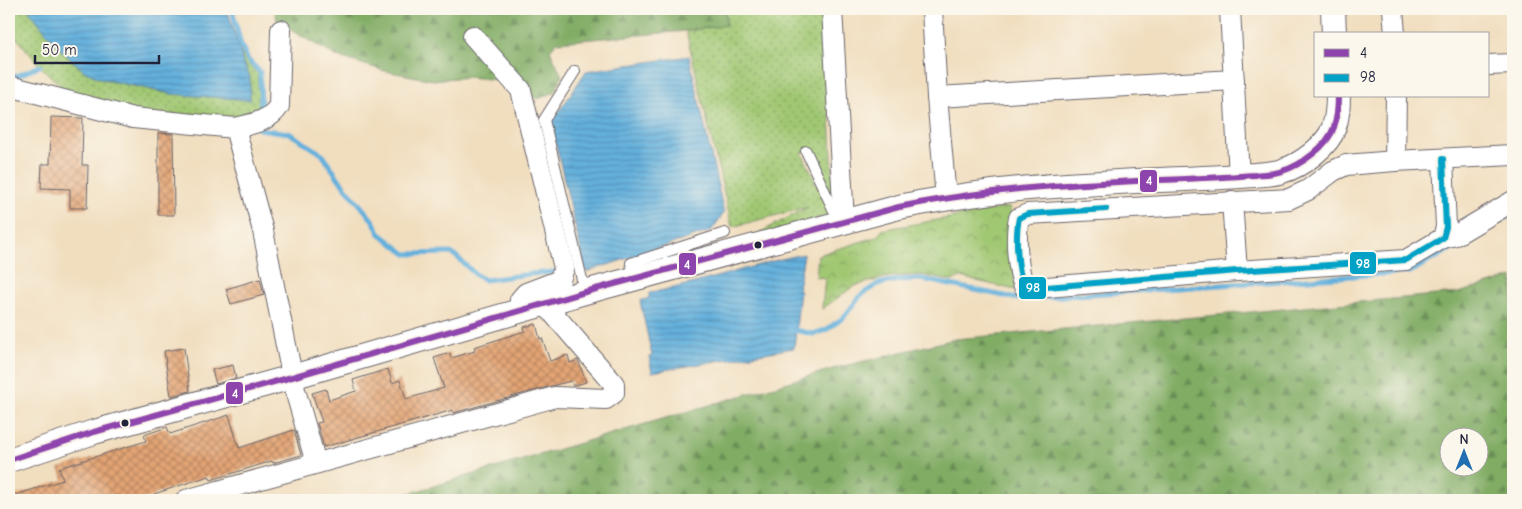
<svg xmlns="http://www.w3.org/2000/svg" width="1522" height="509" font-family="'Comic Neue',sans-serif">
<defs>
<pattern id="grass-dots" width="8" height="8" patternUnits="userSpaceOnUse" patternTransform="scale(1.25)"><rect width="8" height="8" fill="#a0c772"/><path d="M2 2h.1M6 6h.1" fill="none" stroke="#82a15f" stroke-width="1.8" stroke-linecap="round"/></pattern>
<pattern id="forest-firs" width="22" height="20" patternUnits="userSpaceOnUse" patternTransform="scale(1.25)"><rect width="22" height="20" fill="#80ac64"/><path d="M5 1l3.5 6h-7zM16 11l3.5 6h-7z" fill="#688c54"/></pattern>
<pattern id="park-crowns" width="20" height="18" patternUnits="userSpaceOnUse" patternTransform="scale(1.25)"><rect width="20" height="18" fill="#a0c772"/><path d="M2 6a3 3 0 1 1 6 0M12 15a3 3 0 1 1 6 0" fill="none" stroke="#82a15f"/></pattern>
<pattern id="water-rules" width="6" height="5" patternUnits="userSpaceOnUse" patternTransform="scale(1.25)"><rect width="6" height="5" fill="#63b0dc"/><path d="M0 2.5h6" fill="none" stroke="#518fb4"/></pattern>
<pattern id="building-cross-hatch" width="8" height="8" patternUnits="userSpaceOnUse" patternTransform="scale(1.25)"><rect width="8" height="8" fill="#e3a475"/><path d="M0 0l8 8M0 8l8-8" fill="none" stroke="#b88561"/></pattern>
</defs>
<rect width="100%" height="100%" fill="#fbf7ec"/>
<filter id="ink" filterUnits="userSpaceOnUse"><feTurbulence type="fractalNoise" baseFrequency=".02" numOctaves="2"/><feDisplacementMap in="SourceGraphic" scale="10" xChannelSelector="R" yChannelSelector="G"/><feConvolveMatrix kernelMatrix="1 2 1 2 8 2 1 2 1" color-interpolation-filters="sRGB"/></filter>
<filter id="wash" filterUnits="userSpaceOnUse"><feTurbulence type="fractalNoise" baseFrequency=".0096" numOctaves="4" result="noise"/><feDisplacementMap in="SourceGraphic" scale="20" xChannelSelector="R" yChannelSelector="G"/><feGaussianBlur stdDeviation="1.12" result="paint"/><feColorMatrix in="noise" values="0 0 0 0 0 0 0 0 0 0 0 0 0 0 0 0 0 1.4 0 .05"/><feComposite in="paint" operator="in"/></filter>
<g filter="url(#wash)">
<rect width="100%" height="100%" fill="#f1debf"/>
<!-- grass -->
<g fill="url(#grass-dots)" stroke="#617456">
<polygon points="9,9 28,9 58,47 84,71 102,79 172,94 250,77 242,61 241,53 247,62 258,74 259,109 254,116 234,119 134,113 72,97 40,66 9,29"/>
<polygon points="725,9 825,9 834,199 806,151 802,153 830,212 827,216 748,239 808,207 732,227 686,31 726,25"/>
</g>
<!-- forest -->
<g fill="url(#forest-firs)" stroke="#516750" fill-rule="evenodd">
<polygon points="274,9 725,9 726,25 686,31 557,42 550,50 562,76 555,92 538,99 498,80 469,77 433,80 385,71 336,56 278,23"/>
<path d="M1513 277V500H386L836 368 955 339 1458 293ZM1450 436H1480V466H1450Z"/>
</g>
<!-- park -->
<polygon fill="url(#park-crowns)" stroke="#617456" points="1010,207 1015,290 960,277 952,281 921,275 888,277 854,286 822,309 825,278 816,277 818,255 879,236 881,230"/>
<!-- water -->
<g fill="url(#water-rules)" stroke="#42698c">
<polygon points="28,9 227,9 241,53 242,61 250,77 250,100 172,94 102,79 84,71 58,47"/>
<polygon points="689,56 724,213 711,231 586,272 551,124 586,71"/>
<path d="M804 254 798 290 800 291 794 348 652 372 649 357 652 356 640 301 649 298V293C702 284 752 264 804 254Z"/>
</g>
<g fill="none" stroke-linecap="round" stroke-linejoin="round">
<!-- stream -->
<g stroke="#63b0dc" stroke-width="5">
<polyline points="232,9 241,45 248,60 260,72 261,115"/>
<polyline points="9,77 19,75 40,66"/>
<polyline points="259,129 289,133 322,154 339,179 374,222 379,233 406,254 451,253 457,257 476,275 485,280 530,274 554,272"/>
<polyline points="1490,226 1513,213"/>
<polyline points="790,329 813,334 826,330 843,318 861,295 878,284 899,280 921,279 1019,299 1410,272 1463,242"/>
</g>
</g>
<g id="blocks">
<!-- building -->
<g fill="url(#building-cross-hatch)">
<polygon points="51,117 83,118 82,165 88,165 87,208 70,208 70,189 41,188 42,164 50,164"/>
<polygon points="158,133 173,134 174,215 158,215"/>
<polygon points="260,279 264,295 231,304 226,289"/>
<polygon points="536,324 540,339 542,338 550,361 568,355 570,363 578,360 586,382 573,386 571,381 551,386 453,413 453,410 324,447 317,423 322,422 312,393 326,389 329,400 356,391 353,380 388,369 392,383 400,380 406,399 444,388 434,358 450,353 451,358 475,351 474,347 525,331 524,327"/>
<polygon points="184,348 190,391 171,396 164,351"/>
<polygon points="233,365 236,378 216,384 212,370"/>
<polygon points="229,415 239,448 294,430 301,455 273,463 272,461 211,480 209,476 154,494 155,496 142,500 9,500 9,497 63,480 59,468 146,441 144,435 167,427 170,434"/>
</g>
</g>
</g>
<g filter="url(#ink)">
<use href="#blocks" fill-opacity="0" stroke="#6a6469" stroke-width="1"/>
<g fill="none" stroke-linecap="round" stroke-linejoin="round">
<defs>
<g id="service">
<polyline points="575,71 544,120 585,292"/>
<polyline points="806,151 833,209 842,219"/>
<polyline points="636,279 631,263 725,233"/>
</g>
<g id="minor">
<polyline points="832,9 844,221"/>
<polyline points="932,9 937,97 946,198"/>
<polyline points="1230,9 1239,177"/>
<polyline points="1393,9 1395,34"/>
<polyline points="473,36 521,90 564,268 560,280 526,293 520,300 522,311"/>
<polyline points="1488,65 1513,64"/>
<polyline points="9,86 133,118 235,128 263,231 295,390 316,463"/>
<polyline points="1396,96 1395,161 1513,155"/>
<polyline points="937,97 1234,80"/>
<path d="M235 128C252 124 270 121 279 106L281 30"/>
<path d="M1395 161 1346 165 1333 171 1308 190 1289 199 1028 214 1019 218C1015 236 1017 269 1024 286L1035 288 1237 271 1406 260 1443 238 1446 227 1443 159"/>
<polyline points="1232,201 1237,271"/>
<polyline points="1443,238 1456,235 1513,201"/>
<polyline points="186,500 537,402 555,397 606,399 614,393 614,384 545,304"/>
</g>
<g id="tertiary">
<polyline points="1333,9 1334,34"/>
<path d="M9 460 94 432 292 377 585 292 899 207C933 200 967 195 1001 191 1085 181 1171 181 1255 175 1264 174 1274 174 1282 171 1300 166 1328 146 1334 127 1337 118 1338 106 1338 96"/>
</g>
</defs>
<!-- service casing -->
<use href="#service" stroke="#6a6469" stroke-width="12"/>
<!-- minor casing -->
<use href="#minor" stroke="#6a6469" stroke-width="22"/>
<!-- tertiary casing -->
<use href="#tertiary" stroke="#6a6469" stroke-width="26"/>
<!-- service -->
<use href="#service" stroke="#fff" stroke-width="10"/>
<!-- minor -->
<use href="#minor" stroke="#fff" stroke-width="20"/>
<!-- tertiary -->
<use href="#tertiary" stroke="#fff" stroke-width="24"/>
<defs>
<path id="bus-1" d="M9 460 94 432 292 377 585 292 899 207C933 200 967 195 1001 191 1085 181 1171 181 1255 175 1264 174 1274 174 1282 171 1300 166 1328 146 1334 127 1337 118 1338 106 1338 96"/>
<path id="bus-2" d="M1106 209 1028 214 1019 218C1015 236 1017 269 1024 286L1035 288 1237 271 1406 260 1443 238 1446 227 1443 159"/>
</defs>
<!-- bus-1 casing -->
<use href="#bus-1" stroke="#fbf7ec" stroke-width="10"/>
<!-- bus-2 casing -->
<use href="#bus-2" stroke="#fbf7ec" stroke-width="10"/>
<!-- bus-1 -->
<use href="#bus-1" stroke="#8e44ad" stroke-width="6"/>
<!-- bus-2 -->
<use href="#bus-2" stroke="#02a2c7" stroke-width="6"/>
</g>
</g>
<!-- markers -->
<g fill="#22223b" stroke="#fbf7ec" stroke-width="2">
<circle cx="758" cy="245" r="4.5"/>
<circle cx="125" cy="423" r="4.5"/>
</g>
<g stroke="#fbf7ec" stroke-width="2">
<rect x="1139" y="169" width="19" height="24" rx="5" fill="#8e44ad"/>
<rect x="1349" y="251" width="28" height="24" rx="5" fill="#02a2c7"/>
<rect x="678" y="252" width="19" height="24" rx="5" fill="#8e44ad"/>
<rect x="1018" y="276" width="29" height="24" rx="5" fill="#02a2c7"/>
<rect x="225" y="381" width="19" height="24" rx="5" fill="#8e44ad"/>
</g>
<g font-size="14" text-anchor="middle" font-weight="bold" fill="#fff">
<text x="1149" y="185">4</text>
<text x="1363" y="268">98</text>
<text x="687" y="269">4</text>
<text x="1033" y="292">98</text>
<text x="235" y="398">4</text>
</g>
<!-- margin -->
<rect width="1522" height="509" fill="none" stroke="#fbf7ec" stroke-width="30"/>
<!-- legend -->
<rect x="1314" y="32" width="175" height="65" fill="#fbf7ec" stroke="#a4a2a5"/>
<rect x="1324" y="49" width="25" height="8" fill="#8e44ad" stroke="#a4a2a5"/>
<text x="1360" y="58" font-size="15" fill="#22223b">4</text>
<rect x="1324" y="74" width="25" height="8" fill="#02a2c7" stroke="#a4a2a5"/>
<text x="1360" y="82" font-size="15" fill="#22223b">98</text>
<!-- north arrow -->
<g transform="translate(1464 452)"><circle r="24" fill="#fbf7ec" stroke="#a4a2a5"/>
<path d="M0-4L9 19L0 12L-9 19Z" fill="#1f6fb2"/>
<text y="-8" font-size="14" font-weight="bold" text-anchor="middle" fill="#22223b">N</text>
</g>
<!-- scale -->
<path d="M35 55v8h124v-8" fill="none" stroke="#22223b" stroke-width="2.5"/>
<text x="42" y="55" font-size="15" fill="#22223b" stroke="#fbf7ec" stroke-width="4" paint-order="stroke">50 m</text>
</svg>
